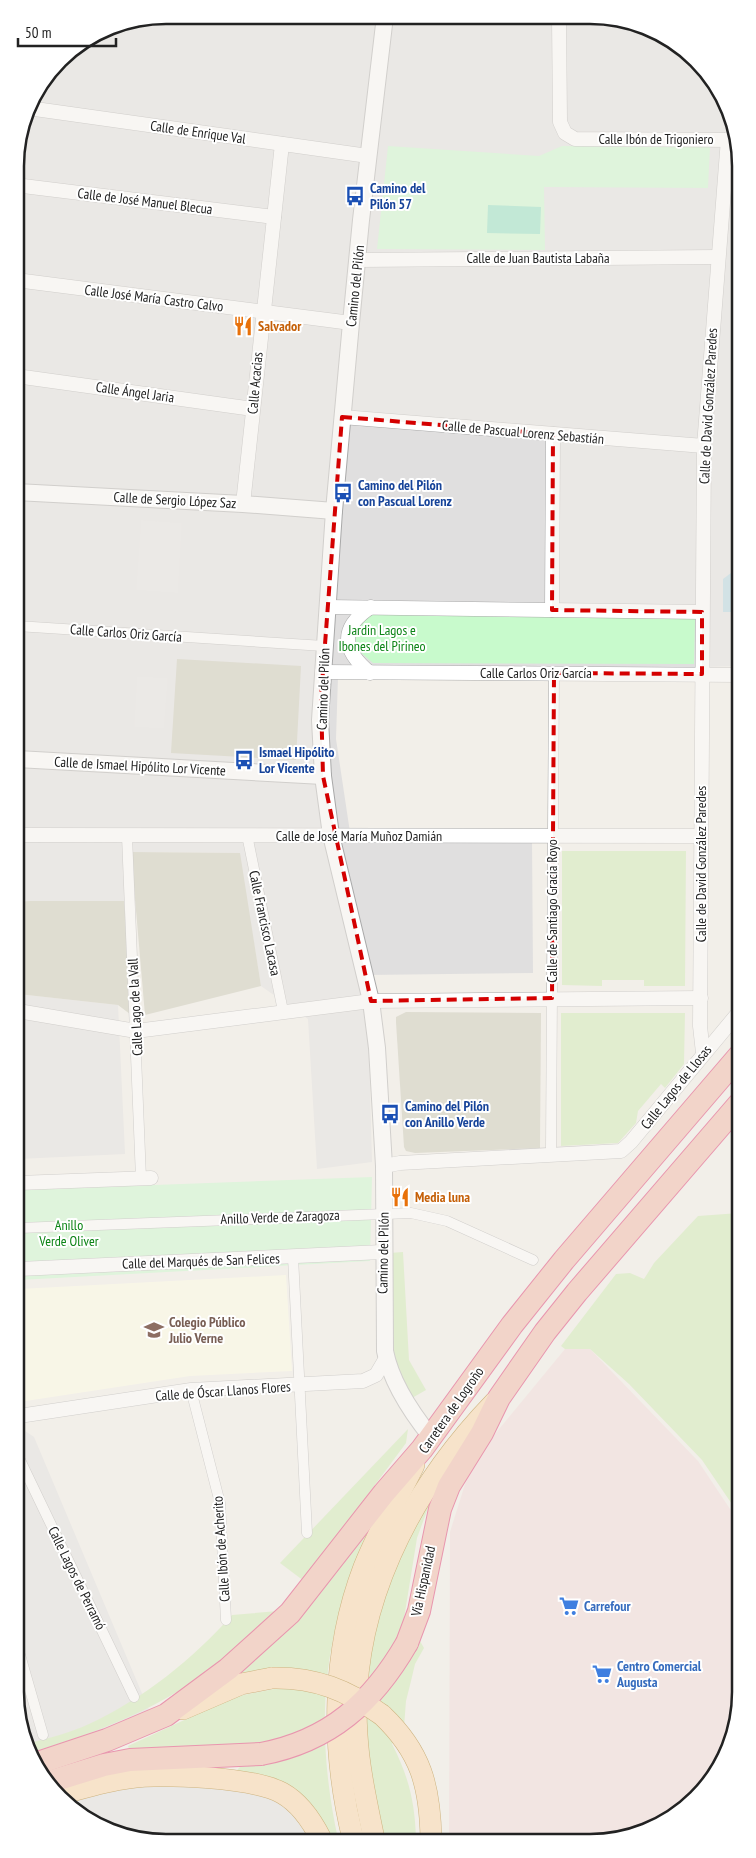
<svg xmlns="http://www.w3.org/2000/svg" width="756" height="1858" font-family="'PT Sans Narrow',sans-serif">
<rect width="100%" height="100%" fill="#f2efe9"/>
<!-- residential -->
<g fill="#e0dfdf">
<polygon points="165,15 620,18 657,31 697,59 736,127 738,666 338,677 336,739 351,839 532,840 533,973 367,975 372,1162 317,1169 308,1019 261,986 239,853 131,852 136,901 18,902 15,155 31,99 66,53 108,26"/>
<polygon points="18,994 118,1005 125,1154 18,1159"/>
<polygon points="19,1427 34,1437 154,1722 39,1764 20,1731"/>
<polygon points="137,1784 266,1787 320,1839 136,1840 99,1827 65,1803"/>
</g>
<!-- commercial -->
<polygon fill="#f2dad9" points="565,1349 590,1349 698,1461 740,1524 741,1702 730,1750 704,1792 674,1818 629,1838 449,1839 450,1532 472,1462"/>
<!-- education -->
<polygon fill="#ffffe5" points="286,1275 292,1371 190,1376 19,1402 19,1289"/>
<!-- construction -->
<g fill="#c7c7b4">
<polygon points="177,659 301,666 296,760 171,753"/>
<polygon points="131,852 240,853 261,986 145,1015"/>
<polygon points="30,901 124,901 134,1017 118,1005 18,994 18,902"/>
<polygon points="406,1012 541,1013 540,1148 415,1153 406,1151 404,1147 396,1022 396,1017"/>
</g>
<!-- grass -->
<g fill="#cdebb0">
<polygon points="562,851 686,851 685,986 644,986 644,980 602,980 602,986 562,985"/>
<polygon points="561,1013 685,1013 684,1064 665,1088 661,1084 638,1111 636,1123 618,1143 561,1146"/>
<polygon points="739,1213 740,1516 702,1460 629,1384 590,1349 565,1349 561,1346 616,1274 630,1273 644,1279 654,1263 698,1216"/>
<polygon points="403,1252 409,1360 426,1390 412,1398 392,1366 389,1253"/>
<polygon points="408,1429 406,1443 304,1581 280,1563"/>
<path d="M435 1489 417 1538 402 1631 420 1641 424 1648 415 1664 411 1681 406 1701 404 1727 392 1744C409 1777 415 1803 416 1839H378L360 1742 373 1611Z"/>
<path d="M367 1531C369 1546 353 1566 348 1580 344 1592 341 1605 338 1617 319 1691 322 1765 338 1839H322L313 1822 235 1772 240 1767 256 1765 130 1752 128 1746 234 1697 274 1689 220 1685Z"/>
<path d="M278 1611C259 1628 241 1647 221 1662 165 1706 100 1732 32 1752L27 1744C48 1738 70 1733 89 1724 143 1699 193 1659 232 1615Z"/>
</g>
<!-- park -->
<g fill="#c8facc">
<polygon points="388,146 539,156 562,146 710,147 708,188 544,187 545,250 377,249"/>
<polygon points="372,613 695,619 694,664 373,663 360,652 355,641 360,624"/>
<polygon points="372,1177 370,1261 19,1280 18,1190"/>
</g>
<!-- pitch -->
<polygon fill="#88e0be" points="488,205 541,207 540,234 487,233"/>
<!-- parking -->
<g fill="#e2e2e2">
<polygon points="141,520 182,523 178,593 136,590"/>
<polygon points="137,676 168,678 164,729 134,727"/>
</g>
<!-- water -->
<polygon fill="#aad3df" points="731,573 737,577 737,612 723,612 723,579"/>
<g fill="none" stroke-linecap="round" stroke-linejoin="round">
<defs>
<g id="pedestrian">
<polyline points="17,626 324,646"/>
<polyline points="247,835 283,1011"/>
<polyline points="127,836 141,1178"/>
<polyline points="551,1149 554,673"/>
<polyline points="19,1228 411,1213 447,1221 533,1260"/>
<polyline points="293,1257 307,1533"/>
<polyline points="191,1390 220,1503 226,1620"/>
<polyline points="19,1458 134,1697"/>
<polyline points="20,1655 43,1735"/>
</g>
<g id="minor">
<polyline points="559,17 560,122 565,133 575,139 736,140"/>
<polyline points="28,108 368,156"/>
<polyline points="15,185 274,217"/>
<polyline points="358,260 718,257"/>
<polyline points="16,280 351,323"/>
<polyline points="16,376 253,409"/>
<polyline points="342,417 704,446"/>
<polyline points="243,504 282,144"/>
<polyline points="327,607 702,612"/>
<polyline points="552,610 553,434"/>
<polyline points="322,672 738,675"/>
<path d="M370 673C342 650 339 628 371 607"/>
<polyline points="17,835 701,836"/>
<polyline points="18,1011 136,1031 371,1001 701,998"/>
<polyline points="703,1053 700,1026 704,446 728,139"/>
<polyline points="384,1166 400,1163 621,1151 631,1142 739,1012"/>
<polyline points="18,1183 151,1178"/>
<polyline points="19,1269 382,1252"/>
<polyline points="19,1416 191,1390 363,1381 376,1375 386,1358"/>
</g>
<g id="tertiary">
<path d="M385 16 361 220 351 323 334 511 320 720 323 776 331 835 371 1001 377 1048 384 1166 385 1351C391 1382 411 1412 431 1437"/>
<polyline points="16,492 243,504 334,511"/>
<polyline points="17,759 323,776"/>
</g>
<g id="primary">
<polyline points="183,1709 241,1684 272,1678"/>
<path d="M382 1715C421 1752 430 1786 431 1839"/>
<path d="M57 1795C80 1789 104 1781 128 1778 161 1773 253 1777 282 1793 300 1803 312 1821 321 1839"/>
<path d="M353 1839C331 1750 331 1653 364 1567 378 1532 397 1499 414 1465"/>
<path d="M374 1839C367 1804 359 1770 357 1735 348 1609 410 1490 495 1402"/>
</g>
<g id="trunk">
<polyline points="407,1643 419,1611 440,1509 449,1486 482,1433 499,1398 545,1332 577,1292 739,1104"/>
<polyline points="38,1763 107,1740 166,1715 228,1669 290,1613 384,1493 422,1449 512,1325 564,1260 739,1056"/>
<polyline points="49,1782 104,1765 130,1760 261,1754"/>
</g>
</defs>
<!-- pedestrian casing -->
<use href="#pedestrian" stroke="#a9a9a9" stroke-width="11"/>
<!-- minor casing -->
<use href="#minor" stroke="#a9a9a9" stroke-width="15"/>
<!-- tertiary casing -->
<use href="#tertiary" stroke="#a9a9a9" stroke-width="18"/>
<!-- primary casing -->
<use href="#primary" stroke="#a06b00" stroke-width="22"/>
<!-- trunk casing -->
<use href="#trunk" stroke="#dc2a67" stroke-width="24"/>
<!-- pedestrian -->
<use href="#pedestrian" stroke="#fff" stroke-width="10"/>
<!-- minor -->
<use href="#minor" stroke="#fff" stroke-width="14"/>
<!-- tertiary -->
<use href="#tertiary" stroke="#fff" stroke-width="16"/>
<!-- primary -->
<use href="#primary" stroke="#fcd6a4" stroke-width="21"/>
<!-- trunk -->
<use href="#trunk" stroke="#f2b4a3" stroke-width="22"/>
<defs>
<path id="primary-bridge" d="M272 1678C315 1677 347 1690 382 1715"/>
<path id="trunk-bridge" d="M261 1754C330 1741 373 1702 407 1643"/>
</defs>
<!-- primary-bridge casing -->
<use href="#primary-bridge" stroke="#a06b00" stroke-width="22" stroke-linecap="butt"/>
<!-- trunk-bridge casing -->
<use href="#trunk-bridge" stroke="#dc2a67" stroke-width="24" stroke-linecap="butt"/>
<!-- primary-bridge -->
<use href="#primary-bridge" stroke="#fcd6a4" stroke-width="21"/>
<!-- trunk-bridge -->
<use href="#trunk-bridge" stroke="#f2b4a3" stroke-width="22"/>
</g>
<!-- marked area -->
<path d="M0 0H756V1858H0ZM342 417 553 434 552 610 702 612V674L554 673 552 998 371 1001 323 776 321 698Z" fill="#f2efe9" fill-opacity=".55" fill-rule="evenodd"/>
<path fill="none" stroke="#d40000" stroke-width="4" stroke-dasharray="10 6" stroke-linejoin="round" d="M342 417 553 434 552 610 702 612V674L554 673 552 998 371 1001 323 776 321 698Z"/>
<!-- icons -->
<defs>
<symbol id="bus-bare" viewBox="-9 -9 18 18"><path d="M-5-6H5V4H4V6H2V4H-2V6H-4V4H-5ZM-3.5-4V0h7V-4ZM-3.5 1.2v1.5H-2V1.2ZM2 1.2v1.5H3.5V1.2Z" fill="#1a4fb4" stroke="#fff" stroke-width="2.5" paint-order="stroke"/></symbol>
<symbol id="restaurant-bare" viewBox="-9 -9 18 18"><path d="M-5-6h1v4h1v-4h1v4h1v-4h1v5L-1.5 .5V6h-2V.5L-5-1ZM5-6V6H3V1.5H1.5Q1.5-4 5-6Z" fill="#e8710a" stroke="#fff" stroke-width="2.5" paint-order="stroke"/></symbol>
<symbol id="school-bare" viewBox="-9 -9 18 18"><path d="M0-5L7-2L0 1L-7-2ZM-4 1L0 2.5L4 1V4Q0 6-4 4Z" fill="#8d6e63" stroke="#fff" stroke-width="2.5" paint-order="stroke"/></symbol>
<symbol id="supermarket-bare" viewBox="-9 -9 18 18"><path d="M-6-5.5h2.5l.6 2H6L4.5 2H-2.5L-4.4-4H-6ZM-1.5 3.2a1.3 1.3 0 1 0 .1 0ZM3 3.2a1.3 1.3 0 1 0 .1 0Z" fill="#3f7fe0" stroke="#fff" stroke-width="2.5" paint-order="stroke"/></symbol>
</defs>
<g fill-rule="evenodd">
<use href="#bus-bare" x="341" y="182" width="28" height="28"/>
<use href="#restaurant-bare" x="229" y="312" width="28" height="28"/>
<use href="#bus-bare" x="329" y="479" width="28" height="28"/>
<use href="#bus-bare" x="230" y="746" width="28" height="28"/>
<use href="#bus-bare" x="376" y="1100" width="28" height="28"/>
<use href="#restaurant-bare" x="386" y="1183" width="28" height="28"/>
<use href="#school-bare" x="140" y="1316" width="28" height="28"/>
<use href="#supermarket-bare" x="555" y="1592" width="28" height="28"/>
<use href="#supermarket-bare" x="588" y="1660" width="28" height="28"/>
</g>
<g text-anchor="middle" dominant-baseline="central" stroke-width="4" stroke-linejoin="round" paint-order="stroke">
<!-- street labels -->
<g font-size="14" fill="#222" stroke="#fff">
<text transform="translate(198 132) rotate(8)">Calle de Enrique Val</text>
<text x="656" y="139">Calle Ibón de Trigoniero</text>
<text transform="translate(145 201) rotate(7)">Calle de José Manuel Blecua</text>
<text x="538" y="258">Calle de Juan Bautista Labaña</text>
<text transform="translate(355 286) rotate(-84)">Camino del Pilón</text>
<text transform="translate(154 298) rotate(7)">Calle José María Castro Calvo</text>
<text transform="translate(255 383) rotate(-85)">Calle Acacias</text>
<text transform="translate(135 392) rotate(8)">Calle Ángel Jaria</text>
<text transform="translate(708 406) rotate(-87)">Calle de David González Paredes</text>
<text transform="translate(523 432) rotate(5)">Calle de Pascual Lorenz Sebastián</text>
<text transform="translate(175 500) rotate(3)">Calle de Sergio López Saz</text>
<text transform="translate(126 633) rotate(4)">Calle Carlos Oriz García</text>
<text x="536" y="673">Calle Carlos Oriz García</text>
<text transform="translate(323 689) rotate(-88)">Camino del Pilón</text>
<text transform="translate(140 766) rotate(3)">Calle de Ismael Hipólito Lor Vicente</text>
<text x="359" y="836">Calle de José María Muñoz Damián</text>
<text transform="translate(701 864) rotate(-90)">Calle de David González Paredes</text>
<text transform="translate(552 911) rotate(-90)">Calle de Santiago Gracia Royo</text>
<text transform="translate(265 923) rotate(78)">Calle Francisco Lacasa</text>
<text transform="translate(135 1007) rotate(-93)">Calle Lago de la Vall</text>
<text transform="translate(676 1087) rotate(-51)">Calle Lagos de Llosas</text>
<text transform="translate(280 1217) rotate(-2)">Anillo Verde de Zaragoza</text>
<text transform="translate(383 1253) rotate(-89)">Camino del Pilón</text>
<text transform="translate(201 1261) rotate(-2)">Calle del Marqués de San Felices</text>
<text transform="translate(223 1391) rotate(-4)">Calle de Óscar Llanos Flores</text>
<text transform="translate(451 1410) rotate(-55)">Carretera de Logroño</text>
<text transform="translate(221 1549) rotate(-94)">Calle Ibón de Acherito</text>
<text transform="translate(77 1578) rotate(64)">Calle Lagos de Perramó</text>
<text transform="translate(423 1581) rotate(-78)">Vía Hispanidad</text>
</g>
<!-- transit labels -->
<g font-size="14" font-weight="bold" fill="#164399" stroke="#fff" text-anchor="start">
<text x="370" y="188">Camino del<tspan x="370" dy="16">Pilón 57</tspan></text>
<text x="358" y="485">Camino del Pilón<tspan x="358" dy="16">con Pascual Lorenz</tspan></text>
<text x="259" y="752">Ismael Hipólito<tspan x="259" dy="16">Lor Vicente</tspan></text>
<text x="405" y="1106">Camino del Pilón<tspan x="405" dy="16">con Anillo Verde</tspan></text>
</g>
<!-- food labels -->
<g font-size="14" font-weight="bold" fill="#c56008" stroke="#fff" text-anchor="start">
<text x="258" y="326">Salvador</text>
<text x="415" y="1197">Media luna</text>
</g>
<!-- park labels -->
<g font-size="14" fill="#0c8416" stroke="#fff">
<text x="382" y="630">Jardin Lagos e<tspan x="382" dy="16">Ibones del Pirineo</tspan></text>
<text x="69" y="1225">Anillo<tspan x="69" dy="16">Verde Oliver</tspan></text>
</g>
<!-- education labels -->
<g font-size="14" font-weight="bold" fill="#785e54" stroke="#fff" text-anchor="start">
<text x="169" y="1322">Colegio Público<tspan x="169" dy="16">Julio Verne</tspan></text>
</g>
<!-- shop labels -->
<g font-size="14" font-weight="bold" fill="#366cbe" stroke="#fff" text-anchor="start">
<text x="584" y="1606">Carrefour</text>
<text x="617" y="1666">Centro Comercial<tspan x="617" dy="16">Augusta</tspan></text>
</g>
</g>
<!-- crop -->
<path d="M0 0H756V1858H0ZM166 24H590A142 142 0 0 1 732 166V1692A142 142 0 0 1 590 1834H166A142 142 0 0 1 24 1692V166A142 142 0 0 1 166 24Z" fill="#fff" fill-rule="evenodd"/>
<path fill="none" stroke="#222" stroke-width="2.5" d="M166 24H590A142 142 0 0 1 732 166V1692A142 142 0 0 1 590 1834H166A142 142 0 0 1 24 1692V166A142 142 0 0 1 166 24Z"/>
<!-- scale -->
<path d="M18 38v8h98v-8" fill="none" stroke="#222222" stroke-width="2.5"/>
<text x="25" y="38" font-size="15" fill="#222222" stroke="#ffffff" stroke-width="4" paint-order="stroke">50 m</text>
</svg>
